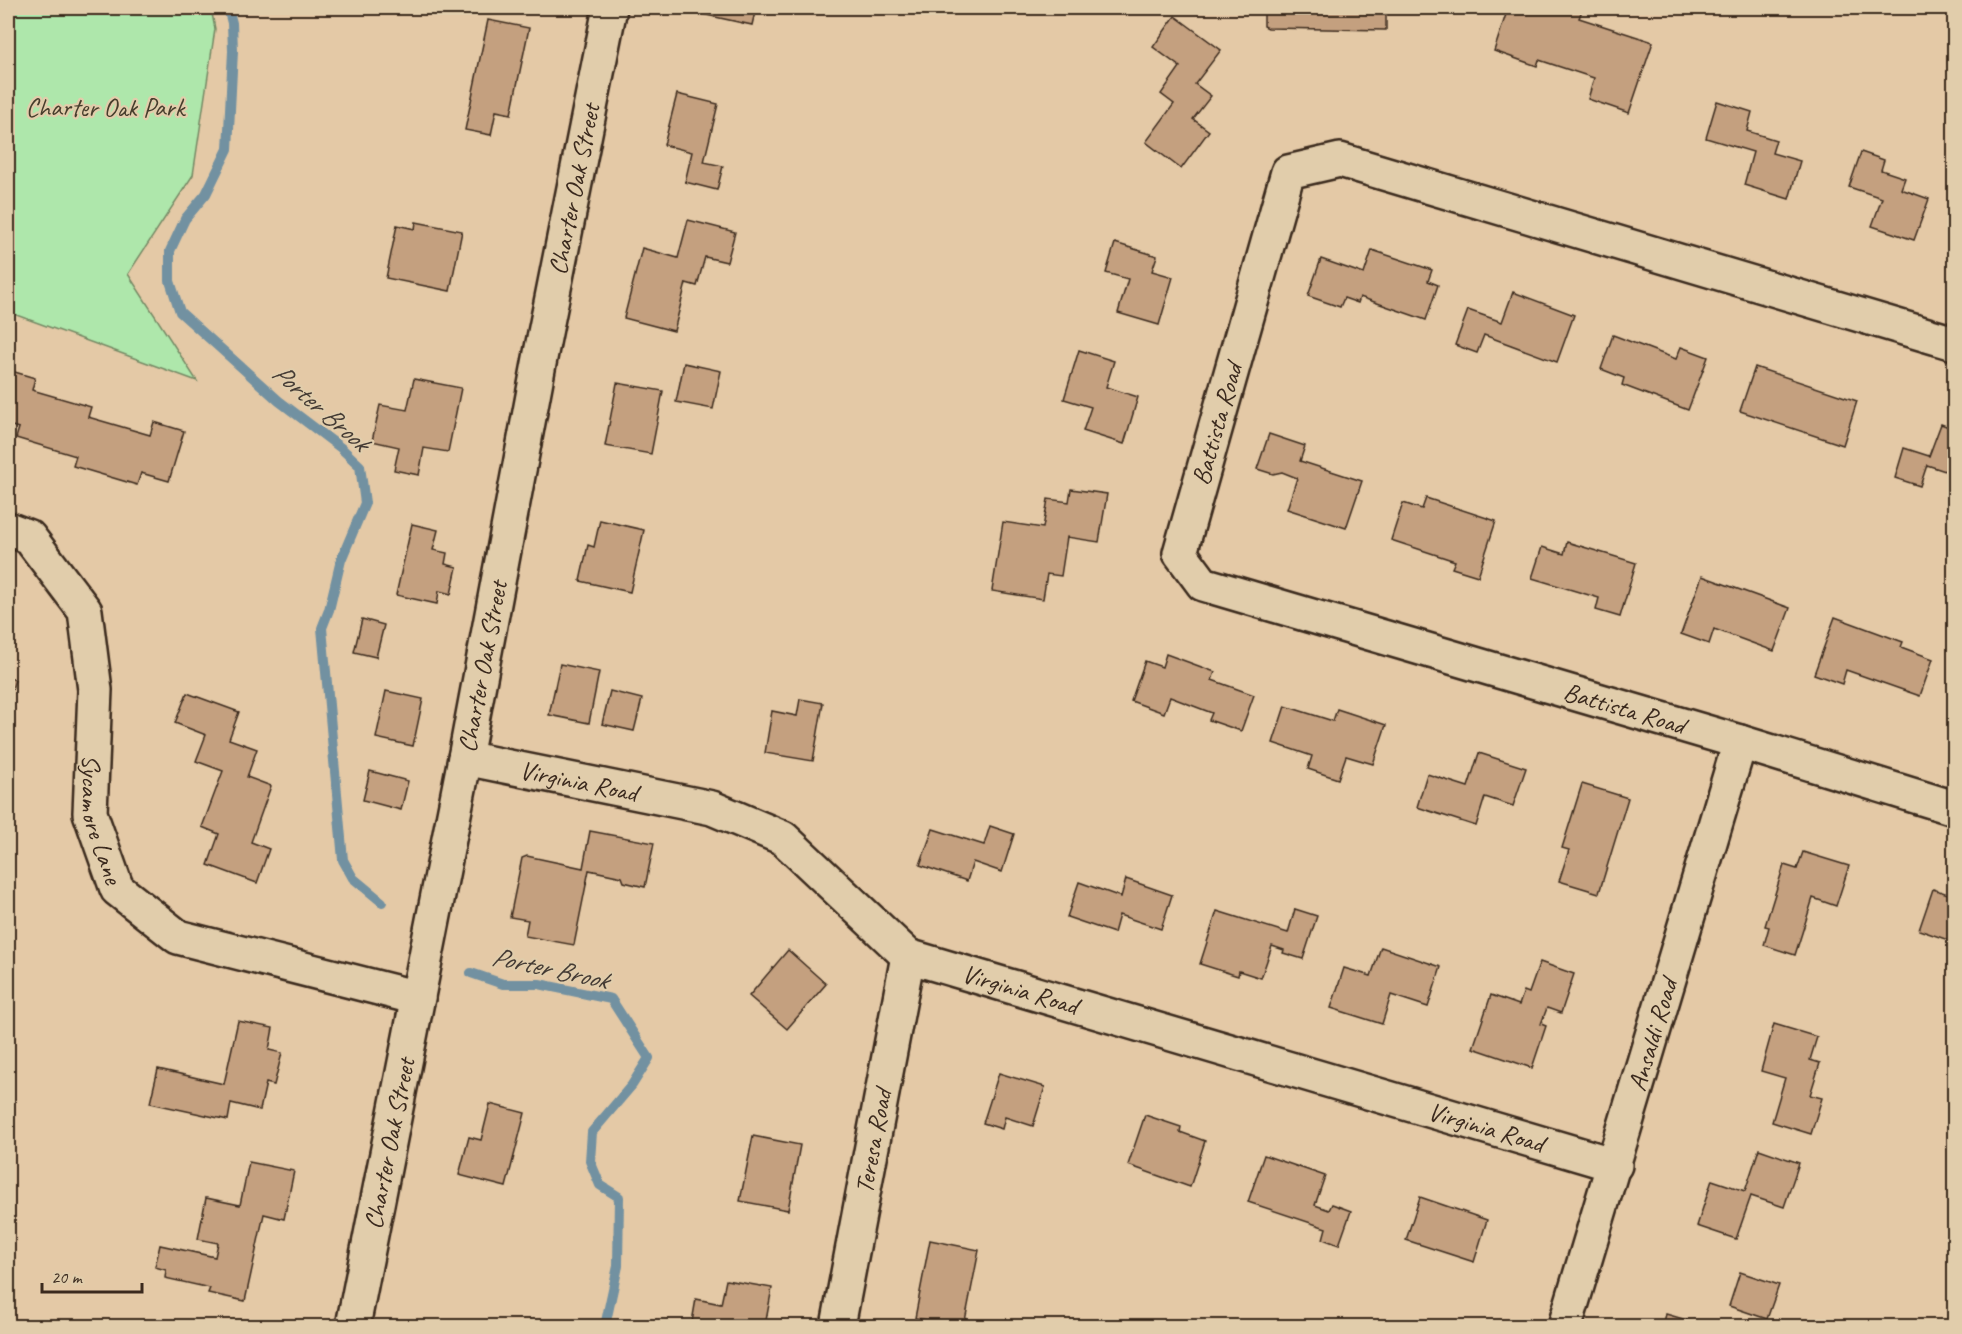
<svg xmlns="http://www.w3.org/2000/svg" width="1962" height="1334" font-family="Caveat,sans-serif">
<rect width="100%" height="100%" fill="#e4c9a6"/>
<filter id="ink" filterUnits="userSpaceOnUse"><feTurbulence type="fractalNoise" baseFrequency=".0167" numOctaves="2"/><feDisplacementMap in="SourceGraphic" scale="12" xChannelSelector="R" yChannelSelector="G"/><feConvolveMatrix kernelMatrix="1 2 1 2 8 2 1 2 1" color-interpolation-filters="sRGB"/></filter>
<g filter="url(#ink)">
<!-- green -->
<polygon fill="#aee7ab" stroke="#748864" stroke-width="1.5" points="8,8 211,8 215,29 193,175 128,274 197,381 8,312"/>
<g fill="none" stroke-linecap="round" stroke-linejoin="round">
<!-- stream -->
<g stroke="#7291a1" stroke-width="10">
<polyline points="228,8 232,23 233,51 228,149 206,194 185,219 170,251 170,281 180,312 279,401 341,448 360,466 365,503 341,560 329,610 322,628 343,860 353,878 382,902"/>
<polyline points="471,973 503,984 539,984 611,999 649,1058 632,1085 592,1132 590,1161 600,1185 619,1197 618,1266 605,1326"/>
</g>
</g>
<!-- building -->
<g fill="#c4a07f" stroke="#3b2a1e" stroke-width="1.5">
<polygon points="699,8 756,8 752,25 697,13"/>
<polygon points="1264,8 1386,8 1386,30 1268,28 1264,26"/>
<polygon points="1508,8 1583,8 1579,18 1653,42 1629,113 1588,99 1594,78 1539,60 1537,66 1494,51"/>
<polygon points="1175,16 1221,50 1195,84 1211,96 1193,119 1209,131 1181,169 1146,142 1174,104 1161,94 1180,67 1153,47"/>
<polygon points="488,20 529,28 511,114 496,111 491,135 465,130"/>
<polygon points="677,94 718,104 704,162 723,166 717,190 685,182 692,152 664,145"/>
<polygon points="1717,101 1752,112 1747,131 1776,140 1772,153 1800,161 1789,199 1744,185 1753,152 1706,138"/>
<polygon points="1861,152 1884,160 1881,170 1905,178 1901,189 1929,199 1914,240 1872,226 1882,198 1849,187"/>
<polygon points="688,220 735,232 727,262 705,257 697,286 686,283 674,331 624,318 642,248 678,258"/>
<polygon points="416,222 462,231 450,291 386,278 397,225 415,229"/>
<polygon points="1115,243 1157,256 1152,271 1173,277 1159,325 1118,313 1128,279 1106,273"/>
<polygon points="1372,250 1432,270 1428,281 1438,285 1426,320 1360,297 1358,303 1344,298 1340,307 1308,296 1321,259 1364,274"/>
<polygon points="1513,292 1574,315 1557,362 1484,335 1477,353 1455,345 1468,310 1502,322"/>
<polygon points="1613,335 1676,359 1681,347 1708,357 1688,410 1622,385 1624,378 1601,369"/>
<polygon points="1079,350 1114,361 1106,387 1138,397 1124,444 1083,431 1091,407 1064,399"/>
<polygon points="684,363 721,371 713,409 676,402"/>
<polygon points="1755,367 1857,401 1843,445 1740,411"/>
<polygon points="8,370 35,378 32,390 91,407 88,417 150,435 154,422 184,431 169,481 141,473 137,485 73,466 76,456 16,438 19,428 8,425"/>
<polygon points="414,379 461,388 448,452 424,448 419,475 394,470 399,447 372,441 380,405 407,410"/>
<polygon points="617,383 663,391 651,454 605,446"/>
<polygon points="1941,424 1954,429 1954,474 1927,465 1920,486 1895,478 1904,448 1929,456"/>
<polygon points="1269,434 1305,446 1300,461 1362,481 1346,528 1287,509 1297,478 1282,472 1273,474 1257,469"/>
<polygon points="1071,489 1107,494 1099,542 1067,537 1061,576 1047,574 1043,599 992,591 1003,522 1043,528 1048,499 1069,502"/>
<polygon points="1426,498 1496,521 1478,576 1452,568 1455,561 1391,540 1403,503 1422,509"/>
<polygon points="600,520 644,530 630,592 580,581 588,545 594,547"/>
<polygon points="412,524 438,530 433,550 447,553 445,564 457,567 451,594 439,591 437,604 396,595"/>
<polygon points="1567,542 1636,563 1620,617 1596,610 1599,598 1532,578 1542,547 1564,554"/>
<polygon points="1702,576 1790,608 1774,651 1714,629 1709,644 1681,634"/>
<polygon points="1835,617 1903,642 1901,647 1933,659 1920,696 1846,670 1842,684 1814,674"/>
<polygon points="362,619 384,625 376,657 354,652"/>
<polygon points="1166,654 1215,672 1212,680 1254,695 1241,731 1209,720 1212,713 1170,697 1164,713 1131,701 1145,661 1162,667"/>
<polygon points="560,664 599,672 589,723 549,715"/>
<polygon points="8,677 15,680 8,702"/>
<polygon points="386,691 423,699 413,746 376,738"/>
<polygon points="610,691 642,699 634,731 602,724"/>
<polygon points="187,693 239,712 229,739 257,749 247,777 271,786 251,842 269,849 257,883 208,865 219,834 202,827 223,771 196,761 206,735 175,723"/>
<polygon points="800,699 823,703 813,761 765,753 772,711 797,716"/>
<polygon points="1285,706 1333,721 1337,709 1386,725 1373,764 1346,756 1338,779 1308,769 1312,756 1273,743"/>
<polygon points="1479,753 1526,768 1513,806 1485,797 1476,826 1417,807 1427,774 1468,787"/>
<polygon points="370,771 408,781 401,810 363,800"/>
<polygon points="1582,784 1628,798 1599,893 1559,881 1569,850 1562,848"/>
<polygon points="990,826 1014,834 1002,872 973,862 967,881 920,865 933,829 984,845"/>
<polygon points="590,831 654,843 645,887 624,882 622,877 589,870 574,945 525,936 528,920 510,917 522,858 527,856 583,868"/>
<polygon points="1803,852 1849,866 1836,906 1813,898 1795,955 1764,945 1769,927 1765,926 1784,865 1797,869"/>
<polygon points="1126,879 1172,895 1161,929 1119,915 1114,933 1067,917 1079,882 1121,897"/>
<polygon points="1933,889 1954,896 1954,942 1919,930"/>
<polygon points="1295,909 1317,916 1303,959 1283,953 1284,950 1272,946 1261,978 1239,971 1238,976 1200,964 1217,911 1288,933"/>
<polygon points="1381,947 1441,967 1428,1007 1391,995 1382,1024 1331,1008 1344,968 1371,976"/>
<polygon points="788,950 826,984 787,1029 749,996"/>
<polygon points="1540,962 1574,974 1561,1013 1547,1008 1541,1024 1546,1026 1532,1068 1473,1048 1491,995 1519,1005 1524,991 1529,993"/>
<polygon points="238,1021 273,1028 269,1050 282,1053 274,1085 266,1083 260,1110 231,1103 228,1120 150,1103 158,1069 224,1084"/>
<polygon points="1774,1024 1817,1037 1810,1060 1820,1063 1810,1095 1822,1098 1811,1134 1772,1122 1785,1078 1761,1071"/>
<polygon points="999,1073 1045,1087 1033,1126 1005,1117 1002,1129 983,1123"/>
<polygon points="490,1104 525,1113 506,1187 459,1175 469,1137 481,1140"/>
<polygon points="1145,1115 1181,1127 1180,1132 1205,1141 1190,1187 1128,1165"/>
<polygon points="753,1136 800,1145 788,1210 740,1201"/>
<polygon points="1759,1149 1799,1163 1784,1207 1751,1196 1736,1239 1697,1226 1712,1180 1745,1191"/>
<polygon points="1264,1155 1325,1176 1315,1205 1329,1210 1332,1204 1351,1211 1339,1245 1323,1239 1326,1228 1248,1202"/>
<polygon points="249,1162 294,1171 284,1219 264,1214 245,1301 208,1293 210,1288 165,1278 166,1270 155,1267 160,1245 215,1257 218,1243 198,1239 206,1198 240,1205"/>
<polygon points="1420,1197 1487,1220 1474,1262 1406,1240"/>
<polygon points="930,1240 979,1250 964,1326 915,1318"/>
<polygon points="1740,1272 1779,1285 1767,1319 1729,1306"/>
<polygon points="726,1280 772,1288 765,1326 714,1326 692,1322 696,1299 721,1304"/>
<polygon points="1666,1314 1707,1326 1663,1326"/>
</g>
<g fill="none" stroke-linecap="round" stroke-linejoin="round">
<defs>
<g id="street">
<path id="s1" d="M1954 343 1340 160 1288 172 1180 553 1203 584 1740 742 1954 808"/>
<path id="s2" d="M8 529 29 537 85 611 95 690 90 813 117 889 178 937 418 998"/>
<path id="s3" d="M465 758 712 808 783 838 908 956 1615 1165"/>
<path id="s4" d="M838 1326 908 956"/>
<path id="s5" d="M1565 1326 1740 742"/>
</g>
<g id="secondary">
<path id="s6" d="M353 1326 465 758 541 353 610 8"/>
</g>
</defs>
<!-- street casing -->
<use href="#street" stroke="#3b2a1e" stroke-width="38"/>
<!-- secondary casing -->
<use href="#secondary" stroke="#3b2a1e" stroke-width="38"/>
<!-- street -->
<use href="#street" stroke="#e1cdab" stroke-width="33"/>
<!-- secondary -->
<use href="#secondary" stroke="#e1cdab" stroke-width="33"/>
</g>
</g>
<g text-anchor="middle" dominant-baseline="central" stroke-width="4.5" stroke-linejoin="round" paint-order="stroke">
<!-- park labels -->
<g font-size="26" fill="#463d2c" stroke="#e1cdab">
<text x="105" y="107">Charter Oak Park</text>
</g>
<!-- street labels -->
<g font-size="26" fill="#3b2a1e" stroke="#e1cdab">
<text stroke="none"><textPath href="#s6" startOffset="1158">Charter Oak Street</textPath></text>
<text transform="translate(1217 424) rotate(-74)">Battista Road</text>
<text stroke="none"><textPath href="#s6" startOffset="672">Charter Oak Street</textPath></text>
<text stroke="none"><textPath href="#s1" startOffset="1568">Battista Road</textPath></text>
<text stroke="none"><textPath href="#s3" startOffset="116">Virginia Road</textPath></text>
<text stroke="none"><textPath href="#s2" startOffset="326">Sycamore Lane</textPath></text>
<text stroke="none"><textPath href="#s3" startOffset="618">Virginia Road</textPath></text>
<text stroke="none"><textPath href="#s5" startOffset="304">Ansaldi Road</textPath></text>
<text stroke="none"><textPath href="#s3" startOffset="1104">Virginia Road</textPath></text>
<text stroke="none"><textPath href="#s4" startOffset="188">Teresa Road</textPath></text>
<text stroke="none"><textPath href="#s6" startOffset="186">Charter Oak Street</textPath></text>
</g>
<!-- water labels -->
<g font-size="27" font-style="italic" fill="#443b34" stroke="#e1cdab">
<text transform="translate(321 407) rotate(41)">Porter Brook</text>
<text transform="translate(550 968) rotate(12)">Porter Brook</text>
</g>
</g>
<!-- margin -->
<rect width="1962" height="1334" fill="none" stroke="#e1cdab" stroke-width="30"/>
<rect x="15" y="15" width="1932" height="1304" fill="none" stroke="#3b2a1e" stroke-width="2" filter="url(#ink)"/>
<!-- scale -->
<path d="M42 1283v9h100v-9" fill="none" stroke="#3b2a1e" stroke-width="3"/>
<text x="51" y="1283" font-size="18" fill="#3b2a1e" stroke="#e1cdab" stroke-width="4.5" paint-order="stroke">20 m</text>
</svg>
